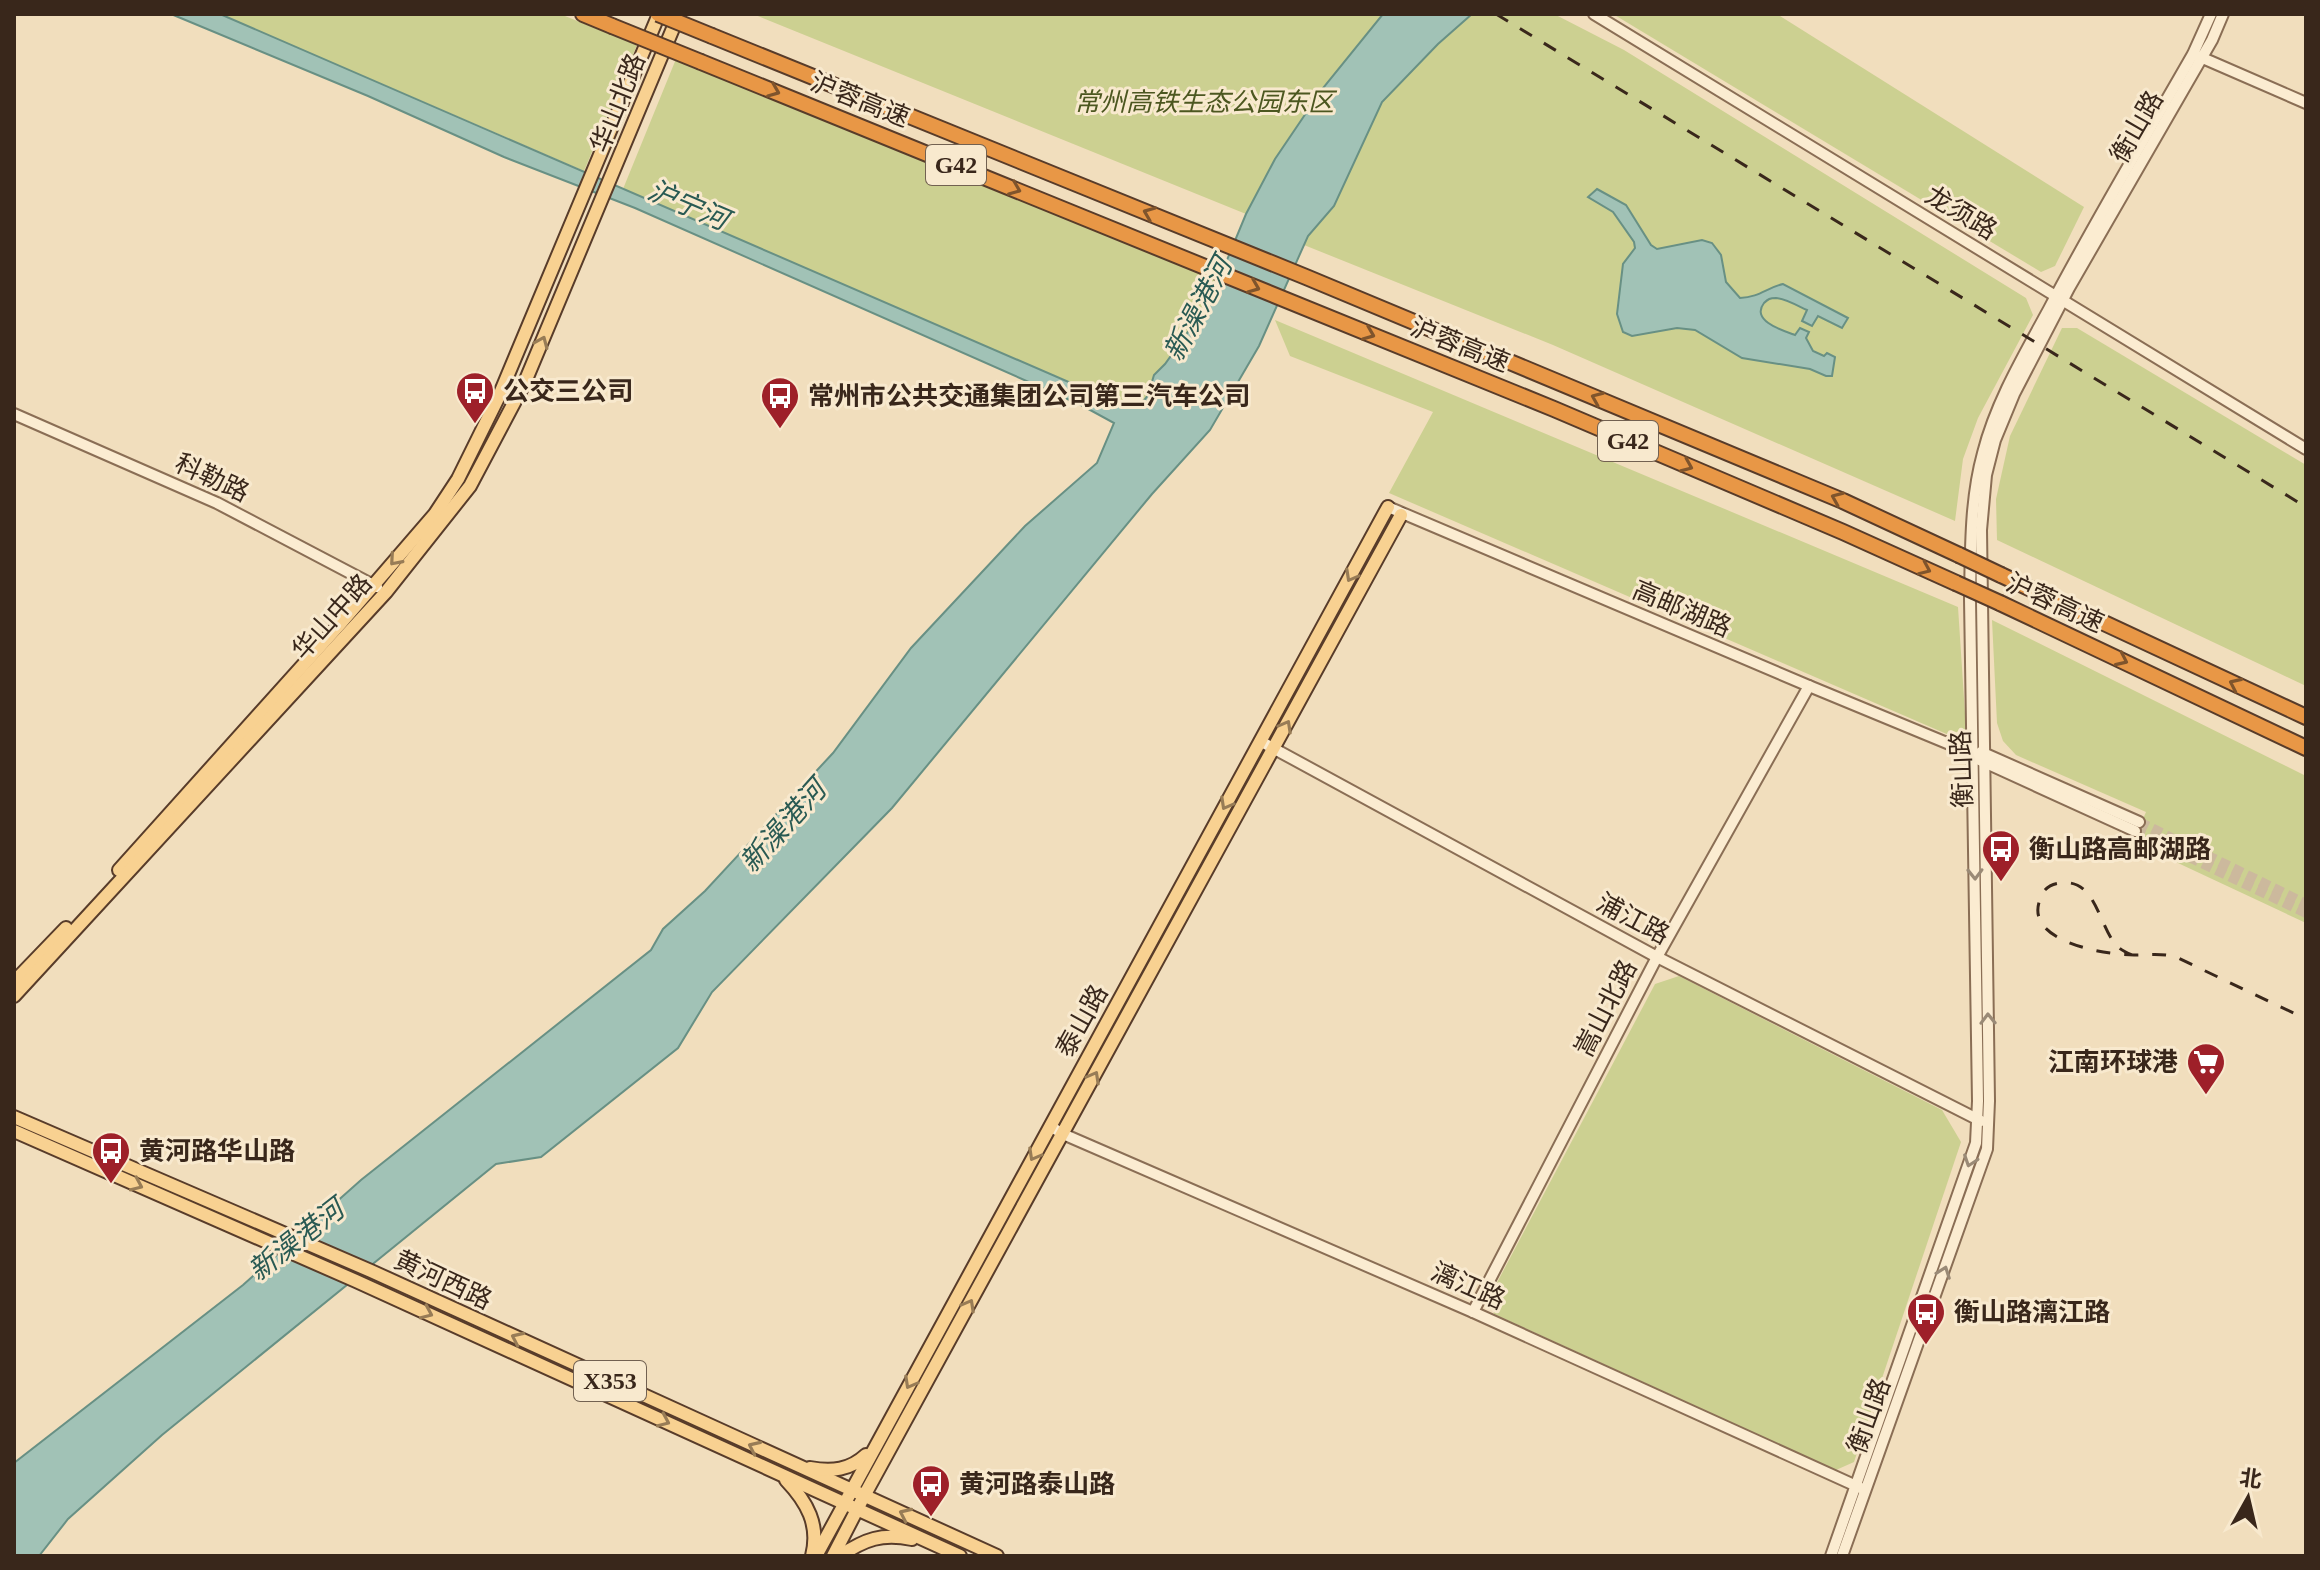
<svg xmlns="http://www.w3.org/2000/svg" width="2320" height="1570" font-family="'Times New Roman','Noto Sans SC',serif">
<rect width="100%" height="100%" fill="#f1debd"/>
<!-- green -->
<g fill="#ccd091">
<polygon points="220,14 560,14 637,45 584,171"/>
<polygon points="753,14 1383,14 1323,88 1275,159 1246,214"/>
<polygon points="1472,14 1554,14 1624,50 2026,298 2033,315 1978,418 1963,459 1955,521 1553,345 1304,245 1308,236 1334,206 1382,102 1438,44"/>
<polygon points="1613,14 1777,14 2084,207 2055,266 2041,272"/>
<polygon points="676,59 1218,281 1210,301 1165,364 1154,375 1147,395 1139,408 1117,403 623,189"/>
<polygon points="1275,320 1958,607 1966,729 1949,735 1389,493 1433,412 1290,356"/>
<polygon points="2062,328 2077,328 2306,465 2306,686 1997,540 1996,499 2010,436"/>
<polygon points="1992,620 2306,776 2306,923 2133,842 2146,812 2016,755 2003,741 1997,723"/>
<polygon points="1679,976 1942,1110 1961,1142 1854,1462 1836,1470 1494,1314 1491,1294 1655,984"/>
</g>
<!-- water -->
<g fill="#a1c2b6" stroke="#689084" stroke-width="2">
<polygon points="171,14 220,14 1117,403 1139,407 1148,395 1154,375 1165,364 1210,301 1246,214 1275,159 1323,88 1383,14 1472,14 1438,44 1382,102 1334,206 1308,236 1259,346 1210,430 1152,494 892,808 712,992 678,1048 541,1157 496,1164 162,1435 68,1519 39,1556 14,1556 14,1463 243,1285 361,1180 651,950 663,929 705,891 833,753 911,648 1025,526 1097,463 1114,423 1081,405 635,208 504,157 368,96"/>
<path d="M1597 189 1626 205 1651 245 1657 249 1702 240 1712 243 1721 255 1726 282 1740 298C1760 297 1766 288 1783 284L1848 318 1842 328 1818 316 1812 326 1802 321 1807 310C1798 306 1786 299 1776 298 1770 298 1768 299 1764 303 1750 321 1784 331 1795 335L1800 328 1809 332 1806 338 1813 351 1824 356 1827 353 1835 357 1832 376H1826L1810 369 1742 358 1695 330 1677 328 1632 336 1623 332 1617 314 1623 264 1635 248 1634 242 1613 212 1588 197Z"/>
</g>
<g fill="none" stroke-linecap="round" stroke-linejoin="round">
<!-- minor-tunnel -->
<g stroke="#ccb99d" stroke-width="10" stroke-dasharray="10 5" stroke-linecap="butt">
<polyline points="2139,822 2306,904"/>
<polyline points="2135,831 2306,913"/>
</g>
<defs>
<g id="minor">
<polyline points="1594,14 2306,449"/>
<polyline points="2198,56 2306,103"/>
<polyline points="14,414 217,503 377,587"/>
<polyline points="1388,507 1809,686 1959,748 1973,757 2135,831"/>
<polyline points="1260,741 1657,957 1981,1121"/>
<polyline points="1981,752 2139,822"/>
<polyline points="1050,1126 1063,1134 1473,1312 1863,1489"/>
<polyline points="1473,1312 1657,957 1809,686"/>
<path d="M1831 1556 1976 1143 1978 1101 1970 599C1971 550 1970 500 1983 453 1996 402 2024 355 2049 309 2094 223 2145 138 2193 54L2211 14"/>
<polyline points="1842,1556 1987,1149 1989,1101 1981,530 1986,475 1995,440 2014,394 2069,288 2212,40 2223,14"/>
</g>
<g id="major">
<polyline points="119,870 340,624 435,514 458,479 499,396 659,14"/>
<polyline points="14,982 66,928"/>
<polyline points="14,996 386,592 470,486 525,382 679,14"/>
<polyline points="14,1117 371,1271 997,1556"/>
<polyline points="14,1131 356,1281 960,1556"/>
<path d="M810 1468C832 1472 850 1470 866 1455"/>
<path d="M786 1480C807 1502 820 1525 812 1556"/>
<polyline points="816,1556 1388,507"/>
<polyline points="833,1556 864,1496 1401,515"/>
<path d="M840 1556C865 1539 882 1533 912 1539"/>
</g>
<g id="highway">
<polyline points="583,14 612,26"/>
<polyline points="712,36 1306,277 1843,501 1959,555"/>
<polyline points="701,62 1554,409 1843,532 1956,583"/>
<polyline points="2001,575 2306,717"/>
<polyline points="2000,603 2306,748"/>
</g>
</defs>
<!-- minor casing -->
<use href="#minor" stroke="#8a6e55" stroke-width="14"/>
<!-- major casing -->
<use href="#major" stroke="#583c2a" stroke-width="16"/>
<!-- highway casing -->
<use href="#highway" stroke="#583c2a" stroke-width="18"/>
<!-- minor -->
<use href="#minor" stroke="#fbecd1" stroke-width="10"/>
<!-- major -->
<use href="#major" stroke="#f8d191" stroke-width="12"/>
<!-- highway -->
<use href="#highway" stroke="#e89746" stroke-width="14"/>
<!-- rail -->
<g stroke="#39271b" stroke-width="3" stroke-dasharray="14 14" stroke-linecap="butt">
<polyline points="1496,14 2306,507"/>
<path d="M2132 955C2125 952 2118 949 2113 941 2098 920 2094 878 2060 883 2051 884 2045 888 2041 896 2038 905 2036 911 2040 920 2051 945 2108 955 2134 955 2149 955 2161 953 2176 957L2306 1019"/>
</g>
<defs>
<g id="highway-bridge">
<polyline points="658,14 712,36"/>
<polyline points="612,26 701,62"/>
<polyline points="1959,555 2001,575"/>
<polyline points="1956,583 2000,603"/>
</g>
</defs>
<!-- highway-bridge casing -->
<use href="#highway-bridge" stroke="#583c2a" stroke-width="18" stroke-linecap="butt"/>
<!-- highway-bridge -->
<use href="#highway-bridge" stroke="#e89746" stroke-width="14"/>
</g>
<!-- one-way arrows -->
<defs><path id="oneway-chevron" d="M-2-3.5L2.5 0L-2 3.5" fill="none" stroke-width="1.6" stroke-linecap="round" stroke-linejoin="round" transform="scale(2)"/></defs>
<g stroke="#7f542c">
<use href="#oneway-chevron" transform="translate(774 91) rotate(22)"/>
<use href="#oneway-chevron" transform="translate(1015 189) rotate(22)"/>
<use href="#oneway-chevron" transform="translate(1149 213) rotate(-158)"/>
<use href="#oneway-chevron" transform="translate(1254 287) rotate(22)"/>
<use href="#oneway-chevron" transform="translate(1369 334) rotate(22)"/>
<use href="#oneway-chevron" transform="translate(1597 398) rotate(-157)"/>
<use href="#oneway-chevron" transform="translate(1687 466) rotate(23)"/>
<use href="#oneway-chevron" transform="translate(1837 498) rotate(-157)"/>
<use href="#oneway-chevron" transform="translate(1925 569) rotate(24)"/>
<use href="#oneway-chevron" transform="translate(2122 660) rotate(25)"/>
<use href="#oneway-chevron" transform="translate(2235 684) rotate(-155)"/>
</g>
<g stroke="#987c56">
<use href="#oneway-chevron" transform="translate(542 342) rotate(-67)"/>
<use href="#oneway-chevron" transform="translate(395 560) rotate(131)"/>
<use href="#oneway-chevron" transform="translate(1351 576) rotate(119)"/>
<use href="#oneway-chevron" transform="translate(1286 726) rotate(-61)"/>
<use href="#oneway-chevron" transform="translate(1226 804) rotate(119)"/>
<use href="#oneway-chevron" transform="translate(1094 1077) rotate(-61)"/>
<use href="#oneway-chevron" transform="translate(1034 1155) rotate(119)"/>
<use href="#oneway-chevron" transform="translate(137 1185) rotate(24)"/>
<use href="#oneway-chevron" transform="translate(969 1305) rotate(-61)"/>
<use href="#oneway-chevron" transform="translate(427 1313) rotate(24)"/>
<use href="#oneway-chevron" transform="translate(517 1338) rotate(-155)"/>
<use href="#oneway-chevron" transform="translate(910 1383) rotate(119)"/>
<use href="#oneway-chevron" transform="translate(664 1421) rotate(24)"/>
<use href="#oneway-chevron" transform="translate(754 1447) rotate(-155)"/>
<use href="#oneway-chevron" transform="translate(905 1514) rotate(-155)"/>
</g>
<g stroke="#9a8a76">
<use href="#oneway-chevron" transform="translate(1975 874) rotate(89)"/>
<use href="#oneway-chevron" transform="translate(1988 1019) rotate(-91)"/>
<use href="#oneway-chevron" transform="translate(1970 1161) rotate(109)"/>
<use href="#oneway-chevron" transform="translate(1944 1272) rotate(-70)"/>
</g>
<!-- icons -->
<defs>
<symbol id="bus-pin" viewBox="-11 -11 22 30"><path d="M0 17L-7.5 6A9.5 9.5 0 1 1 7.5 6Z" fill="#9e2029" stroke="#f8e9ce"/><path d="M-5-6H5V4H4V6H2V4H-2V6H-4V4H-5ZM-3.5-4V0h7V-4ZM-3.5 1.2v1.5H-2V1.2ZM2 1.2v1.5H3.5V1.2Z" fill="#fff"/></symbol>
<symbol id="supermarket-pin" viewBox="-11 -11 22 30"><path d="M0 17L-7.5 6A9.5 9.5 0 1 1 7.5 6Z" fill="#9e2029" stroke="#f8e9ce"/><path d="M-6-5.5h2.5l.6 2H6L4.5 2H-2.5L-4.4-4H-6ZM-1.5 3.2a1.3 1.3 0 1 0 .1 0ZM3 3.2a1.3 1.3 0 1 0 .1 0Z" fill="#fff"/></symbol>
</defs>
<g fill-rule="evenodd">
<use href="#bus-pin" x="453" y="369" width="44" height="60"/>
<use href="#bus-pin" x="758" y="374" width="44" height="60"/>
<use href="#bus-pin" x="1979" y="827" width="44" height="60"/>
<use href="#supermarket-pin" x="2184" y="1040" width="44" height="60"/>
<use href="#bus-pin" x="89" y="1129" width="44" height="60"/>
<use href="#bus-pin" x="1904" y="1290" width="44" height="60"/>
<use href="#bus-pin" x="909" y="1462" width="44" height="60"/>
</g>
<g text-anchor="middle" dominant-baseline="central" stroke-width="6" stroke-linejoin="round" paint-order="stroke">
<!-- shield labels -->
<g fill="#f8e9ce" stroke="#726151" stroke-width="2">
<rect x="926" y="145" width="60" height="40" rx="6"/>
<rect x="1598" y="421" width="60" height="40" rx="6"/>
<rect x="574" y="1361" width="72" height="40" rx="6"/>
</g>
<g font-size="24" font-weight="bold" fill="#39271b">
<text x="956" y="165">G42</text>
<text x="1628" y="441">G42</text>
<text x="610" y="1381">X353</text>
</g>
<!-- street labels -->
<g font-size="26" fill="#39271b" stroke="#f8e9ce">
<text transform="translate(860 100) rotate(22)">沪蓉高速</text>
<text transform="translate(618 103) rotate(-68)">华山北路</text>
<text transform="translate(2137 127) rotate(-60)">衡山路</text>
<text transform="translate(1961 213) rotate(31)">龙须路</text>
<text transform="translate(1460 345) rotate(22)">沪蓉高速</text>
<text transform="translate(212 478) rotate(25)">科勒路</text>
<text transform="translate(2055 603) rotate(25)">沪蓉高速</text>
<text transform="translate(1682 609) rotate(23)">高邮湖路</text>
<text transform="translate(332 617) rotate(-48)">华山中路</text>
<text transform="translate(1962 769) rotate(-92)">衡山路</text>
<text transform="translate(1633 919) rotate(28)">浦江路</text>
<text transform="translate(1606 1008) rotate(-63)">嵩山北路</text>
<text transform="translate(1082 1021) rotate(-61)">泰山路</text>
<text transform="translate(443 1280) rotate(25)">黄河西路</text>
<text transform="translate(1468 1286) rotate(24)">漓江路</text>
<text transform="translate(1869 1416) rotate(-70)">衡山路</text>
</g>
<!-- park labels -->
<g font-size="26" font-style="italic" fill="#4c5720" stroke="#f8e9ce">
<text x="1204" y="102">常州高铁生态公园东区</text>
</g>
<!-- poi labels -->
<g font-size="26" font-weight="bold" fill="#39271b" stroke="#f8e9ce" text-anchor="start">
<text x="503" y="391">公交三公司</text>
<text x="808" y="396">常州市公共交通集团公司第三汽车公司</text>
<text x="2029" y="849">衡山路高邮湖路</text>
<text x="2178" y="1062" text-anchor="end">江南环球港</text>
<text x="139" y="1151">黄河路华山路</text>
<text x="1954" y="1312">衡山路漓江路</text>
<text x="959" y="1484">黄河路泰山路</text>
</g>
<!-- water labels -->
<g font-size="28" font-style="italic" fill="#295a53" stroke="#f8e9ce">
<text transform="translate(688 205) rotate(23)">沪宁河</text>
<text transform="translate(1198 309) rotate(-62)">新澡港河</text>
<text transform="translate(783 826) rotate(-48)">新澡港河</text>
<text transform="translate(296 1240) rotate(-38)">新澡港河</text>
</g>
</g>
<!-- border -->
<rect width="2320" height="1570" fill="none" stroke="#39271b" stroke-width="32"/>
<!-- north arrow -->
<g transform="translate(2248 1498) rotate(8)" stroke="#f8e9ce" stroke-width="6" paint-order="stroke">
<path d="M0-6L14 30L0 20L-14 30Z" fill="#39271b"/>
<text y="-12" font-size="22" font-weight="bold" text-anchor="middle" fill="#39271b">北</text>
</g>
</svg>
